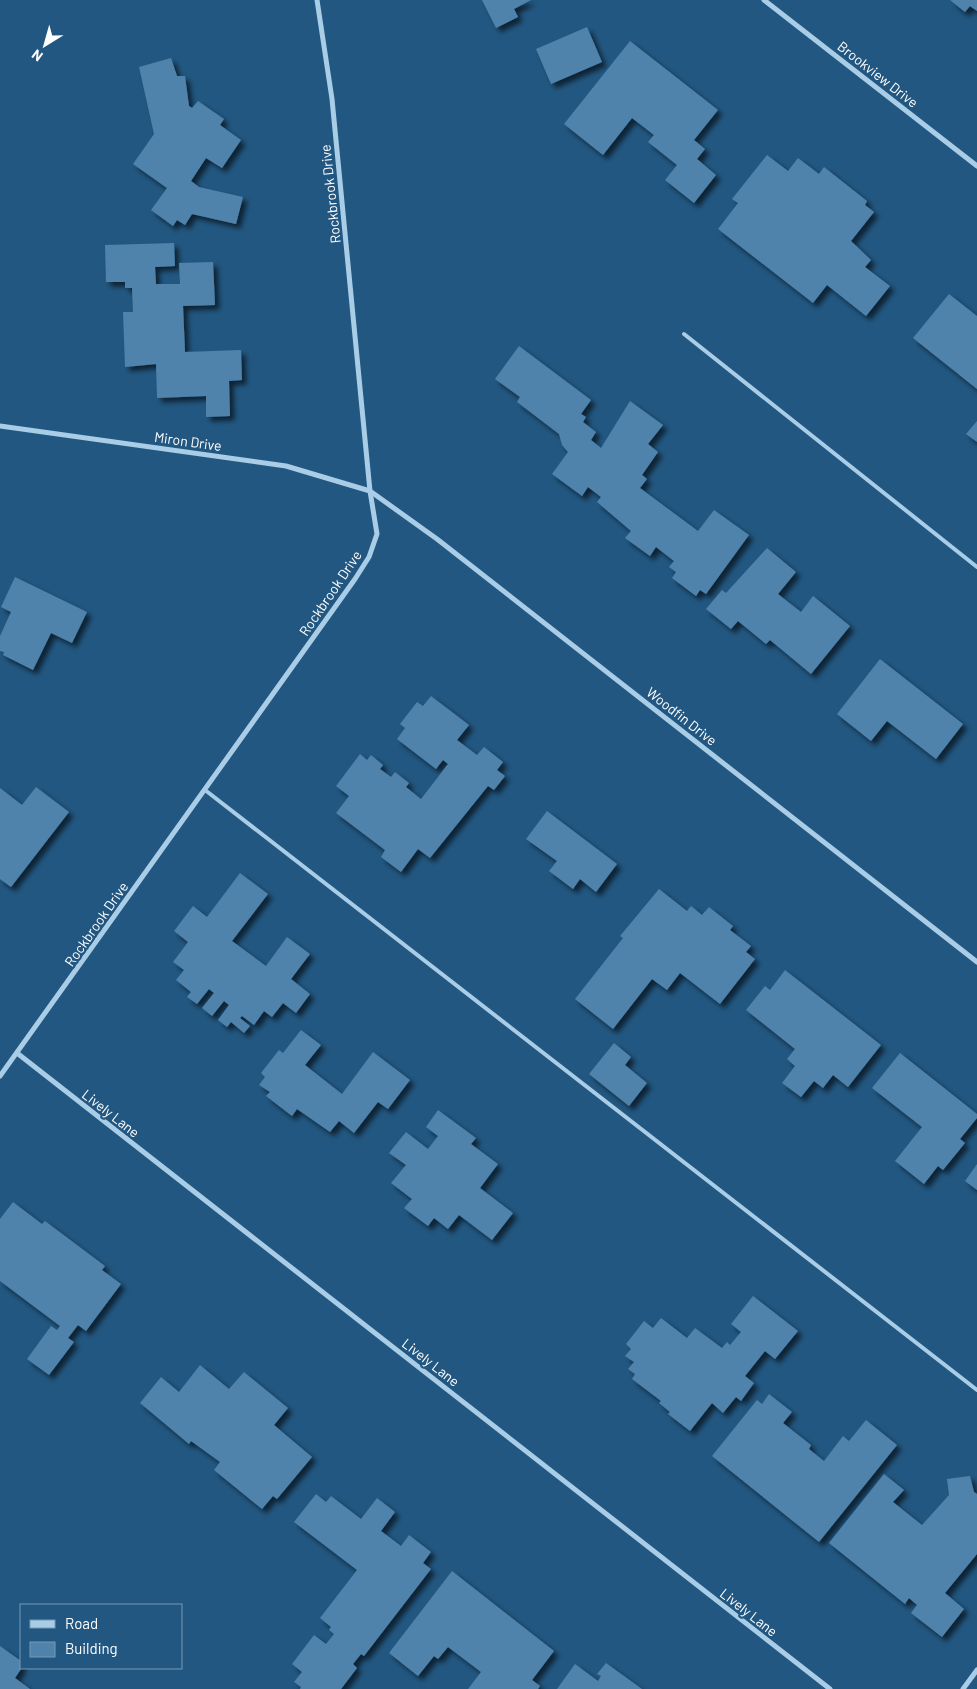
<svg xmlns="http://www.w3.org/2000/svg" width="977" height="1689" font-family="Barlow,sans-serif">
<defs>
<filter id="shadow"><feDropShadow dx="4.5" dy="4.5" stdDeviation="2.5" flood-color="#0009"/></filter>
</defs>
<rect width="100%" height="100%" fill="#225781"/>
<!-- building -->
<g fill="#4f83ac" filter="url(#shadow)">
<polygon points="482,0 531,0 514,9 518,17 496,28"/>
<polygon points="950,0 977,0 977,11 970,6 965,12"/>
<polygon points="587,27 602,62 551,84 536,49"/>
<polygon points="630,41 718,110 694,140 705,149 697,159 716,175 694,203 665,180 677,165 648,142 654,135 632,118 603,155 564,124"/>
<polygon points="171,58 177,76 185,76 189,106 192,108 198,101 224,119 220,125 241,140 222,168 206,158 191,181 199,187 243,197 236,224 192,214 185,225 177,220 173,226 151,210 167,188 133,164 154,134 139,67"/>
<polygon points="767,155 788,171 798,158 819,174 824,167 867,201 865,205 874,212 851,241 871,260 865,267 890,286 866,316 827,285 813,303 718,229 738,203 732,199"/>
<polygon points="174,243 175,266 155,267 156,284 180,284 179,263 213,262 215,305 183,306 185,352 241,350 242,380 229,381 230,416 206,417 206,396 157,398 156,364 125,367 123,312 133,312 132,288 125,288 125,282 106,282 105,245"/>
<polygon points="949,294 977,316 977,389 913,338"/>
<polygon points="519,346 591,400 581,414 586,417 583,422 596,432 591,440 601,448 630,401 663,425 648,444 658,452 642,475 647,479 640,488 698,531 714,510 749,535 706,594 700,590 696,596 672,578 676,572 669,567 674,561 656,547 650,556 625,538 631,531 597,502 601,497 588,487 582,496 552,474 568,452 562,445 559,434 517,402 520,397 495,379"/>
<polygon points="977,421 977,442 966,434"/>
<polygon points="767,548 796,572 778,594 801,612 813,596 850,626 811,674 770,640 766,644 738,621 731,629 706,609 722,590 726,593"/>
<polygon points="15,577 87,612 72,643 51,633 33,670 3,655 4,652 0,651 0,636 11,612 1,607"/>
<polygon points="880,659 963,724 936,759 887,721 871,741 837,714"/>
<polygon points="431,696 469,725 457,740 477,755 484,747 503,762 497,770 505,776 494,790 488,786 430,858 418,849 401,872 381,857 385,850 336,813 349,796 336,786 360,754 367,760 371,755 383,765 380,769 391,777 395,772 409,783 406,787 421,799 448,764 443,760 436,769 397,739 405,728 400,724 417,702 423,706"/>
<polygon points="36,787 69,812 11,887 0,879 0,788 22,805"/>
<polygon points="547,811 617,864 596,892 580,879 573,889 549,871 557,861 526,839"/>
<polygon points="240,873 268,894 232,941 266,966 287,937 310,954 291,979 310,994 296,1013 283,1003 272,1017 264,1011 254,1025 242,1016 240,1018 250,1026 244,1033 231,1022 227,1027 218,1020 229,1005 224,1001 212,1016 202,1008 214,993 209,989 197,1004 187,997 191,992 176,980 184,970 173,962 188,942 174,931 193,906 207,917"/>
<polygon points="659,889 687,911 691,906 702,915 709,907 733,926 730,930 751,946 746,952 755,959 720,1004 680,973 667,990 652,979 613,1029 575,999 623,938 620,936"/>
<polygon points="785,970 881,1045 848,1087 833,1075 823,1088 814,1081 801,1097 782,1083 795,1066 787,1059 795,1049 746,1010 765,986 770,990"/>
<polygon points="301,1030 321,1045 305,1065 342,1094 373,1052 410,1080 388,1109 378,1102 354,1133 339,1121 330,1132 297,1109 292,1116 266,1096 270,1092 259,1085 265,1077 261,1073 279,1050 283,1053"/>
<polygon points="614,1043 631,1057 625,1065 647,1083 629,1106 589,1074"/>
<polygon points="900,1053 977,1114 977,1118 960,1139 965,1143 943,1170 938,1166 924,1184 895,1161 922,1127 872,1088"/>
<polygon points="438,1110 476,1138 471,1144 498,1164 480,1188 513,1213 492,1240 459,1215 448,1229 434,1218 428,1226 404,1208 412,1199 391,1183 406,1165 389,1153 406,1132 428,1149 438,1136 426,1127"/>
<polygon points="977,1164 977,1190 965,1181"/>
<polygon points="13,1202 42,1224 45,1221 105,1266 102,1270 121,1284 86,1331 78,1325 68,1338 74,1342 49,1375 27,1359 51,1326 57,1330 60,1326 0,1281 0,1219"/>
<polygon points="753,1296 798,1331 775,1359 765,1351 745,1376 754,1383 741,1401 736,1397 723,1413 712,1403 690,1431 668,1414 670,1412 659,1403 661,1401 632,1379 635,1374 628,1369 634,1362 625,1356 631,1349 626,1344 644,1321 653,1328 661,1318 687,1338 695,1328 722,1348 727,1342 730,1345 741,1332 731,1324"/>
<polygon points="200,1365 229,1389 244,1372 288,1408 274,1425 312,1457 277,1499 273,1496 262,1509 214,1470 220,1462 191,1441 189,1444 140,1403 161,1377 179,1392"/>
<polygon points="769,1394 792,1412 783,1423 811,1445 809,1449 824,1461 843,1436 849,1441 866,1420 897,1445 819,1542 712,1456 757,1400 762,1404"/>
<polygon points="884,1474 904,1490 893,1502 922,1525 949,1495 947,1479 970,1476 974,1492 977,1494 977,1554 945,1593 964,1609 942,1637 911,1613 917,1605 909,1598 905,1604 829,1543"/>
<polygon points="316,1494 326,1502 331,1496 361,1519 377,1498 395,1512 381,1531 401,1546 409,1535 431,1552 423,1563 431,1569 364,1656 361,1654 353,1664 357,1668 341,1689 300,1689 301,1687 294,1682 302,1672 292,1664 314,1635 326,1644 334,1634 329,1630 331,1627 320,1618 357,1570 294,1522"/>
<polygon points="452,1571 554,1651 532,1680 540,1686 538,1689 468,1689 481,1672 448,1647 438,1659 434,1656 418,1676 389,1653"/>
<polygon points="0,1646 21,1661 21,1669 15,1678 30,1689 0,1689"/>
<polygon points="606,1663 642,1689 557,1689 575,1664 598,1681 601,1676 597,1674"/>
</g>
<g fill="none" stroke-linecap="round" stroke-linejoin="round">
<!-- service -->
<g stroke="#a9cde7" stroke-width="4">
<polyline points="684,334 977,567"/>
<polyline points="205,790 977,1390"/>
</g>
<!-- minor -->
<g stroke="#a9cde7" stroke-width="5">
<polyline points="764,0 977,166"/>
<polyline points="0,426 286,466 370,491 437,539 977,962"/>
<polyline points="17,1053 830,1689"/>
<polyline points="0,1076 355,579 369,557 377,534 370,491 332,99 317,0"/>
<polyline points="963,1689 977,1670"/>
</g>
</g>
<g text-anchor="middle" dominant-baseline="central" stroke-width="4.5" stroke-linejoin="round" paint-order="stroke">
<!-- street labels -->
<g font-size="14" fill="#fff" stroke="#225781">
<text transform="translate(878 74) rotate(38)">Brookview Drive</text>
<text transform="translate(330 194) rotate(-96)">Rockbrook Drive</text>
<text transform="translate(188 441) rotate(8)">Miron Drive</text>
<text transform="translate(330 593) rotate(-56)">Rockbrook Drive</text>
<text transform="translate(682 716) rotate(38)">Woodfin Drive</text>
<text transform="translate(96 924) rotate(-55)">Rockbrook Drive</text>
<text transform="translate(111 1113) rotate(38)">Lively Lane</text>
<text transform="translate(431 1362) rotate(38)">Lively Lane</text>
<text transform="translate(749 1612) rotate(38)">Lively Lane</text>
</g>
</g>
<!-- legend -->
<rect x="20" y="1604" width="162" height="65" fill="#225781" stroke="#7a9ab3"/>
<rect x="30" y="1620" width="25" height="8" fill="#a9cde7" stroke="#7a9ab3"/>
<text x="65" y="1629" font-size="15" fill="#ffffff">Road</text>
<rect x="30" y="1642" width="25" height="15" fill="#4f83ac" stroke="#7a9ab3"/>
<text x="65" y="1654" font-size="15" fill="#ffffff">Building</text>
<!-- north arrow -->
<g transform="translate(45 45) rotate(217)" stroke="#225781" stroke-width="4" paint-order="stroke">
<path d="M0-4L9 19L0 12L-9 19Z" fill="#ffffff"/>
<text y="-8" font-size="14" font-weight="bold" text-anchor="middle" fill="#ffffff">N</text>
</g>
</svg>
